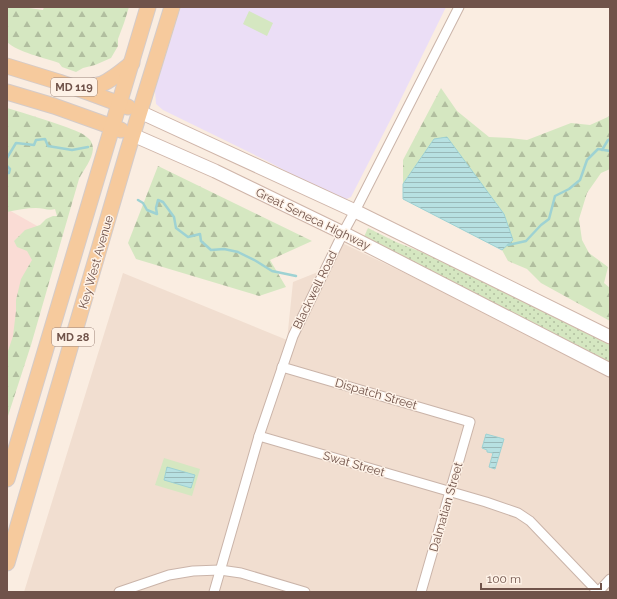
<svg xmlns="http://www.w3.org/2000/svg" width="617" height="599" font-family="Raleway,sans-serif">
<defs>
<pattern id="grass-dots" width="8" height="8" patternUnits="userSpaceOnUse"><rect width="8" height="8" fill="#d5e7c1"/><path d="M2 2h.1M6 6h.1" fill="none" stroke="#b1be9f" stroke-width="1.8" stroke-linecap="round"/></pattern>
<pattern id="forest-firs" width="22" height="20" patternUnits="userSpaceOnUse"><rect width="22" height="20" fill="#d5e7c1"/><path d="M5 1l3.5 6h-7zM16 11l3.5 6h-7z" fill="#b1be9f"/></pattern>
<pattern id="water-rules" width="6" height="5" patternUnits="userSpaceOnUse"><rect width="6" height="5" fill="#b7e1e2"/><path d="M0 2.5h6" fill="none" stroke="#99b9b9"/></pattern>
</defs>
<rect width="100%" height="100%" fill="#faede1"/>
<!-- residential -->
<polygon fill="#f1ded0" points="336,240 610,372 610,592 24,592 123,273 287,340 293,282 318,272"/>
<!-- commercial -->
<polygon fill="#fadcd5" points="7,209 55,236 7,397"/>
<!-- education -->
<polygon fill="#ebdef6" points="181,7 446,7 397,107 351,197 344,200 340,200 267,161 163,110 156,104 155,91"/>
<!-- grass -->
<polygon fill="url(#grass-dots)" points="368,228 396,242 439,259 610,345 610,362 584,351 363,239"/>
<!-- forest -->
<g fill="url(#forest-firs)">
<path d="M7 7H22L43 10 44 7H129L124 23 118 39V46L111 58 95 65 83 68 76 72 62 67 59 63C45 58 17 52 7 42Z"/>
<polygon points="441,88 457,111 489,137 510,138 527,140 571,123 590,125 610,116 610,169 601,173 587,193 579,219 582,240 589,253 608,267 604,283 610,288 610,321 541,283 527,269 508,261 502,250 513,239 434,140 403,184 403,160"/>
<path d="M7 108C27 114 47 120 66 127 73 130 82 132 88 138 91 140 93 145 93 149 92 160 84 169 79 179L31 345 7 419V354L13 336 16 311V300L21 279 32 260 27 251 17 247 14 241 25 230 40 225 46 219 53 216H57L55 209C49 211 43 208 36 208 26 208 17 210 7 212Z"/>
<polygon points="158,166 312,241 270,260 286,287 259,296 136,259 128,243"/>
</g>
<!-- garden -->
<g fill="#d5e7c1">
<polygon points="249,11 273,23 267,36 243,24"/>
<polygon points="164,458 200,469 192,496 155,485"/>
</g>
<!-- water -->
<g fill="url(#water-rules)" stroke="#9ed2d3">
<polygon points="447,137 504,214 513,240 502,250 403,199 403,184 434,139"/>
<polygon points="486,434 504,439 495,469 489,467 493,453 487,452 487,450 482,448"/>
<polygon points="167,467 195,475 191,488 164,480"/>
</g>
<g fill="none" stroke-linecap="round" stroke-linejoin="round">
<!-- stream -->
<g stroke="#9ed2d3" stroke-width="2.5">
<polyline points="602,150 608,140 610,139"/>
<polyline points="7,158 16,143 34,145 36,140 45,139 48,146 72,150 88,147"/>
<polyline points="7,166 10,169 9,173 7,173"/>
<polyline points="138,200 143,203 147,210 157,214 156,208 158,200 163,202 174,217 176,228 188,237 200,234 201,241 211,250 224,249 238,252 256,261 272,271 296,276"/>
<polyline points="508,245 526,241 541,225 549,219 555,196 569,189 580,180 587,160 598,149 610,151"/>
</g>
<defs>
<g id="minor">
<polyline points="282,367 470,422 421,592"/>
<polyline points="259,436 486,502 518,513 530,521 598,592"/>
<polyline points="119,592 169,575 193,571 220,570 241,573 305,592"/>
<polyline points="214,592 259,436 293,336 343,233 355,211 459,7"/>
<polyline points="598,592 610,579"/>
</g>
<g id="secondary">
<polyline points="140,112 355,211 610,337"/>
<polyline points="133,135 215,171 343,233 610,370"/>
</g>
<g id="primary">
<polyline points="7,66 59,82 90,93 128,107"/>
<path d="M80 89C87 87 95 86 102 84 113 79 122 71 132 63"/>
<polyline points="7,92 54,106 121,130"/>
<polyline points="7,479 148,7"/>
<polyline points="7,563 128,150 172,7"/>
</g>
</defs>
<!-- minor casing -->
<use href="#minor" stroke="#cab4a9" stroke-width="11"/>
<!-- secondary casing -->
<use href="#secondary" stroke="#cfb5a9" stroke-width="15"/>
<!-- primary casing -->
<use href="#primary" stroke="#d4cbc9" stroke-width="17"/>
<!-- minor -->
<use href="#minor" stroke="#fff" stroke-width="9"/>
<!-- secondary -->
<use href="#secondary" stroke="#fff" stroke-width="13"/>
<!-- primary -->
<use href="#primary" stroke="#f6ca9d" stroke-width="15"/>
</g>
<g text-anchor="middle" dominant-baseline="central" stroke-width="3" stroke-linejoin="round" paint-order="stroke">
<!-- shield labels -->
<g fill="#fef2e7" stroke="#9b8379" stroke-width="1">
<rect x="51" y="78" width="46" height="18" rx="3"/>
<rect x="52" y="328" width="42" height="18" rx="3"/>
</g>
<g font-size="11" font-weight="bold" fill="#70534a">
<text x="74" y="87">MD 119</text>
<text x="73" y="337">MD 28</text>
</g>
<!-- street labels -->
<g font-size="12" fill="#70534a" stroke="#fef2e7">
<text transform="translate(313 219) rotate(26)">Great Seneca Highway</text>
<text transform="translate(96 262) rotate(-74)">Key West Avenue</text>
<text transform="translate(315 290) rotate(-64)">Blackwell Road</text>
<text transform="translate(376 394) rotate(16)">Dispatch Street</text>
<text transform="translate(354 464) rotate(16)">Swat Street</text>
<text transform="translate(446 507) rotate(-74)">Dalmatian Street</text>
</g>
</g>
<!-- border -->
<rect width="617" height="599" fill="none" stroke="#70534a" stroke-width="16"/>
<!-- scale -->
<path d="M481 583v6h120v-6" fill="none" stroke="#70534a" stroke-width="2"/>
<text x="487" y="583" font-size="12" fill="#70534a" stroke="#fef2e7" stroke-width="3" paint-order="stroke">100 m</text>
</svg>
